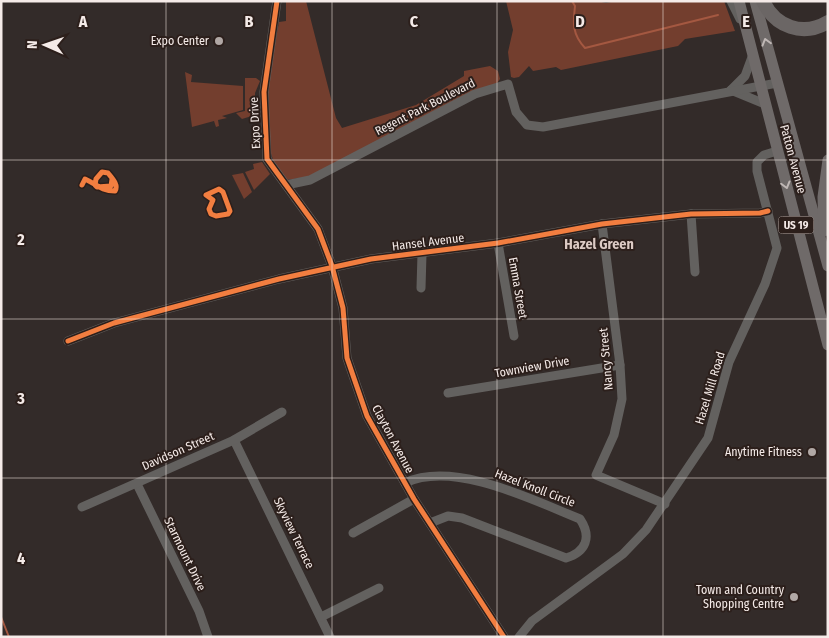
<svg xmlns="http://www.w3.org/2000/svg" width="829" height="638" font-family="'Fira Sans Condensed',sans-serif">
<rect width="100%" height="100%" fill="#332b29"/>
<!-- green -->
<g fill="#733e2e">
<polygon points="286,1 306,1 336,118 342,128 416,105 464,76 464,71 490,66 498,71 500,79 497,83 308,177 286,180 274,163 270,150 266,93 279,22 286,21"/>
<polygon points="506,1 597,1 606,3 616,1 724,1 735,31 685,39 678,46 561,70 556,67 533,71 529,66 519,77 514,78 511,77 508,52 513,30"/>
<polygon points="185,72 192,75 191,82 243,86 243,110 222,116 227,118 218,120 219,126 216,127 214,121 192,127"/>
<polygon points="245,78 256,78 260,81 255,93 255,115 242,119 236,113 245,111"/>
<polygon points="262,162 270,174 254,190 245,172 254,169 253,164"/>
<polygon points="243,173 252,192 244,199 232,175"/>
</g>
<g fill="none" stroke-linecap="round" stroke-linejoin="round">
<!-- stream -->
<g stroke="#a45841" stroke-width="2">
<path d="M572 1 575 6C573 23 572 34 585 48L718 15"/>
<polyline points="1,617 9,637"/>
</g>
<!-- minor -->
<g stroke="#63615f" stroke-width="9">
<polyline points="277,1 264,92 267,159 318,229 332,266 343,308 347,358 367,416 414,499 504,637"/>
<polyline points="731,1 740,19"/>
<polyline points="731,90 745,76 752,57"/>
<polyline points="731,90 765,104"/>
<polyline points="286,185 310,180 475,94 508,84 516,112 527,125 543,127 777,83"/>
<polyline points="691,214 695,272"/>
<polyline points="602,224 620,365 622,399 614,435 596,475 665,504"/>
<polyline points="498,243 514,336"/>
<polyline points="421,288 422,254"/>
<polyline points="68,341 114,323 279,279 371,259 498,243 602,224 691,214 760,213 768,211"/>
<polyline points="448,393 620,365"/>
<polyline points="234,440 330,637"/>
<path d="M405 483C454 460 533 500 580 519 592 537 586 552 566 558L462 518 448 516 430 523"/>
<polyline points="137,484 199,611 208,637"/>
<polyline points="82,507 234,440 282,412"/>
<polyline points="353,533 414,499"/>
<polyline points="321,617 379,588"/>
<polyline points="519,637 532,621 623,554 646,530 708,438 729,362 765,284 777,248 757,171 757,162 764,155 777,151"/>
</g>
<!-- major -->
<g stroke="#6f6a69" stroke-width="11">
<polyline points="739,1 828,345"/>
<polyline points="755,1 828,266"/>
<polyline points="824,231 823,197 828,160"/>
</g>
<!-- highway -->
<path stroke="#6b6665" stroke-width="14" d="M763 1C775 27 803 37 828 22"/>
<defs>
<g id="cycleway">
<polyline points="277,1 264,92 267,159 318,229 332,266 343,308 347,358 367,416 414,499 504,637"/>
<path d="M82 185 85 179C96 184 101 191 115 191 119 185 112 178 108 173L102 172 96 179 95 185 97 187 111 186 112 179"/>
<polygon points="219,189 223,192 230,211 228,214 216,216 211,214 209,209 213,200 206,195"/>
<polyline points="68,341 114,323 279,279 371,259 498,243 602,224 691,214 760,213 768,211"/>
</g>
</defs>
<!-- cycleway casing -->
<use href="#cycleway" stroke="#2c1f1b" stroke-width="8"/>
<!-- cycleway -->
<use href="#cycleway" stroke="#f27e40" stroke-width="5"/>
</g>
<!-- one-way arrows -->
<defs><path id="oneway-chevron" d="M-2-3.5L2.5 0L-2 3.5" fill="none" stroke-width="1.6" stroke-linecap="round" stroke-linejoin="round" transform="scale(1.25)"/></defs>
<g stroke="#bfb7b5">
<use href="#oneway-chevron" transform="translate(766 42) rotate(-106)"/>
<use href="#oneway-chevron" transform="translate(786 185) rotate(75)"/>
</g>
<!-- grid -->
<path fill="none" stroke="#f5ebe8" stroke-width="1" stroke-opacity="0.55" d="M166 1V637M332 1V637M497 1V637M663 1V637M1 160H828M1 319H828M1 478H828"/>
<!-- markers -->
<g fill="#b1a8a5" stroke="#2c1f1b" stroke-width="2">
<circle cx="219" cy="41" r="5"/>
<circle cx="812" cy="452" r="5"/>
<circle cx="794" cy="597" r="5"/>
</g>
<g text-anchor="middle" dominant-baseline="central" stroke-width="4" stroke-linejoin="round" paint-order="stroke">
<!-- shield labels -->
<rect fill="#2c1f1b" stroke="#b9aeaa" stroke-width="1" x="778.5" y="216.5" width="35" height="17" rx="4"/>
<g font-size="11" font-weight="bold" fill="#f5ebe8">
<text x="796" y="225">US 19</text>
</g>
<!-- poi labels -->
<g font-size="12" fill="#f5ebe8" stroke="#2c1f1b" text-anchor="end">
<text x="209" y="41">Expo Center</text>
<text x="802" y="452">Anytime Fitness</text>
<text x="784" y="590">Town and Country<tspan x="784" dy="14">Shopping Centre</tspan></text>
</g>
<!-- street labels -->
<g font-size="12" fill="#f5ebe8" stroke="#2c1f1b">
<text transform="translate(425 107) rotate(-27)">Regent Park Boulevard</text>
<text transform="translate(255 123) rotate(-93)">Expo Drive</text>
<text transform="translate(793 159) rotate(75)">Patton Avenue</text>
<text transform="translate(428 242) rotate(-7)">Hansel Avenue</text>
<text transform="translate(518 288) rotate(80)">Emma Street</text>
<text transform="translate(606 359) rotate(-95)">Nancy Street</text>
<text transform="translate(532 367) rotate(-10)">Townview Drive</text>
<text transform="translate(710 388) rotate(-73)">Hazel Mill Road</text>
<text transform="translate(393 439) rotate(62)">Clayton Avenue</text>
<text transform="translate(178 451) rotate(-24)">Davidson Street</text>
<text transform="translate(535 488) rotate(21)">Hazel Knoll Circle</text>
<text transform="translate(294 533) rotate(64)">Skyview Terrace</text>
<text transform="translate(185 554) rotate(64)">Starmount Drive</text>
</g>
<!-- neighbourhood labels -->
<g font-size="14" font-weight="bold" fill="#dccac4" stroke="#2c1f1b">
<text x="599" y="244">Hazel Green</text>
</g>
</g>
<g font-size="16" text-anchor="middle" font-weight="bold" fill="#f5ebe8" stroke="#2c1f1b" stroke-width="4" stroke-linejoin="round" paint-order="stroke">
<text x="83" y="27">A</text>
<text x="249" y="27">B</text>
<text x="414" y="27">C</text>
<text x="580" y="27">D</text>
<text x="746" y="27">E</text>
<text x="21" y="245">2</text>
<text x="21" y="404">3</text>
<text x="21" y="564">4</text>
</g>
<!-- border -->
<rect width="829" height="638" fill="none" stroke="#f5ebe8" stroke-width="5"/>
<!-- north arrow -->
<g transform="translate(45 45) rotate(272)" stroke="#2c1f1b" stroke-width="4" paint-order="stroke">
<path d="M0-4L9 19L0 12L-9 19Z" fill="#f5ebe8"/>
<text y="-8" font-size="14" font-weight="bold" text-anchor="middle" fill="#f5ebe8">N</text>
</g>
</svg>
